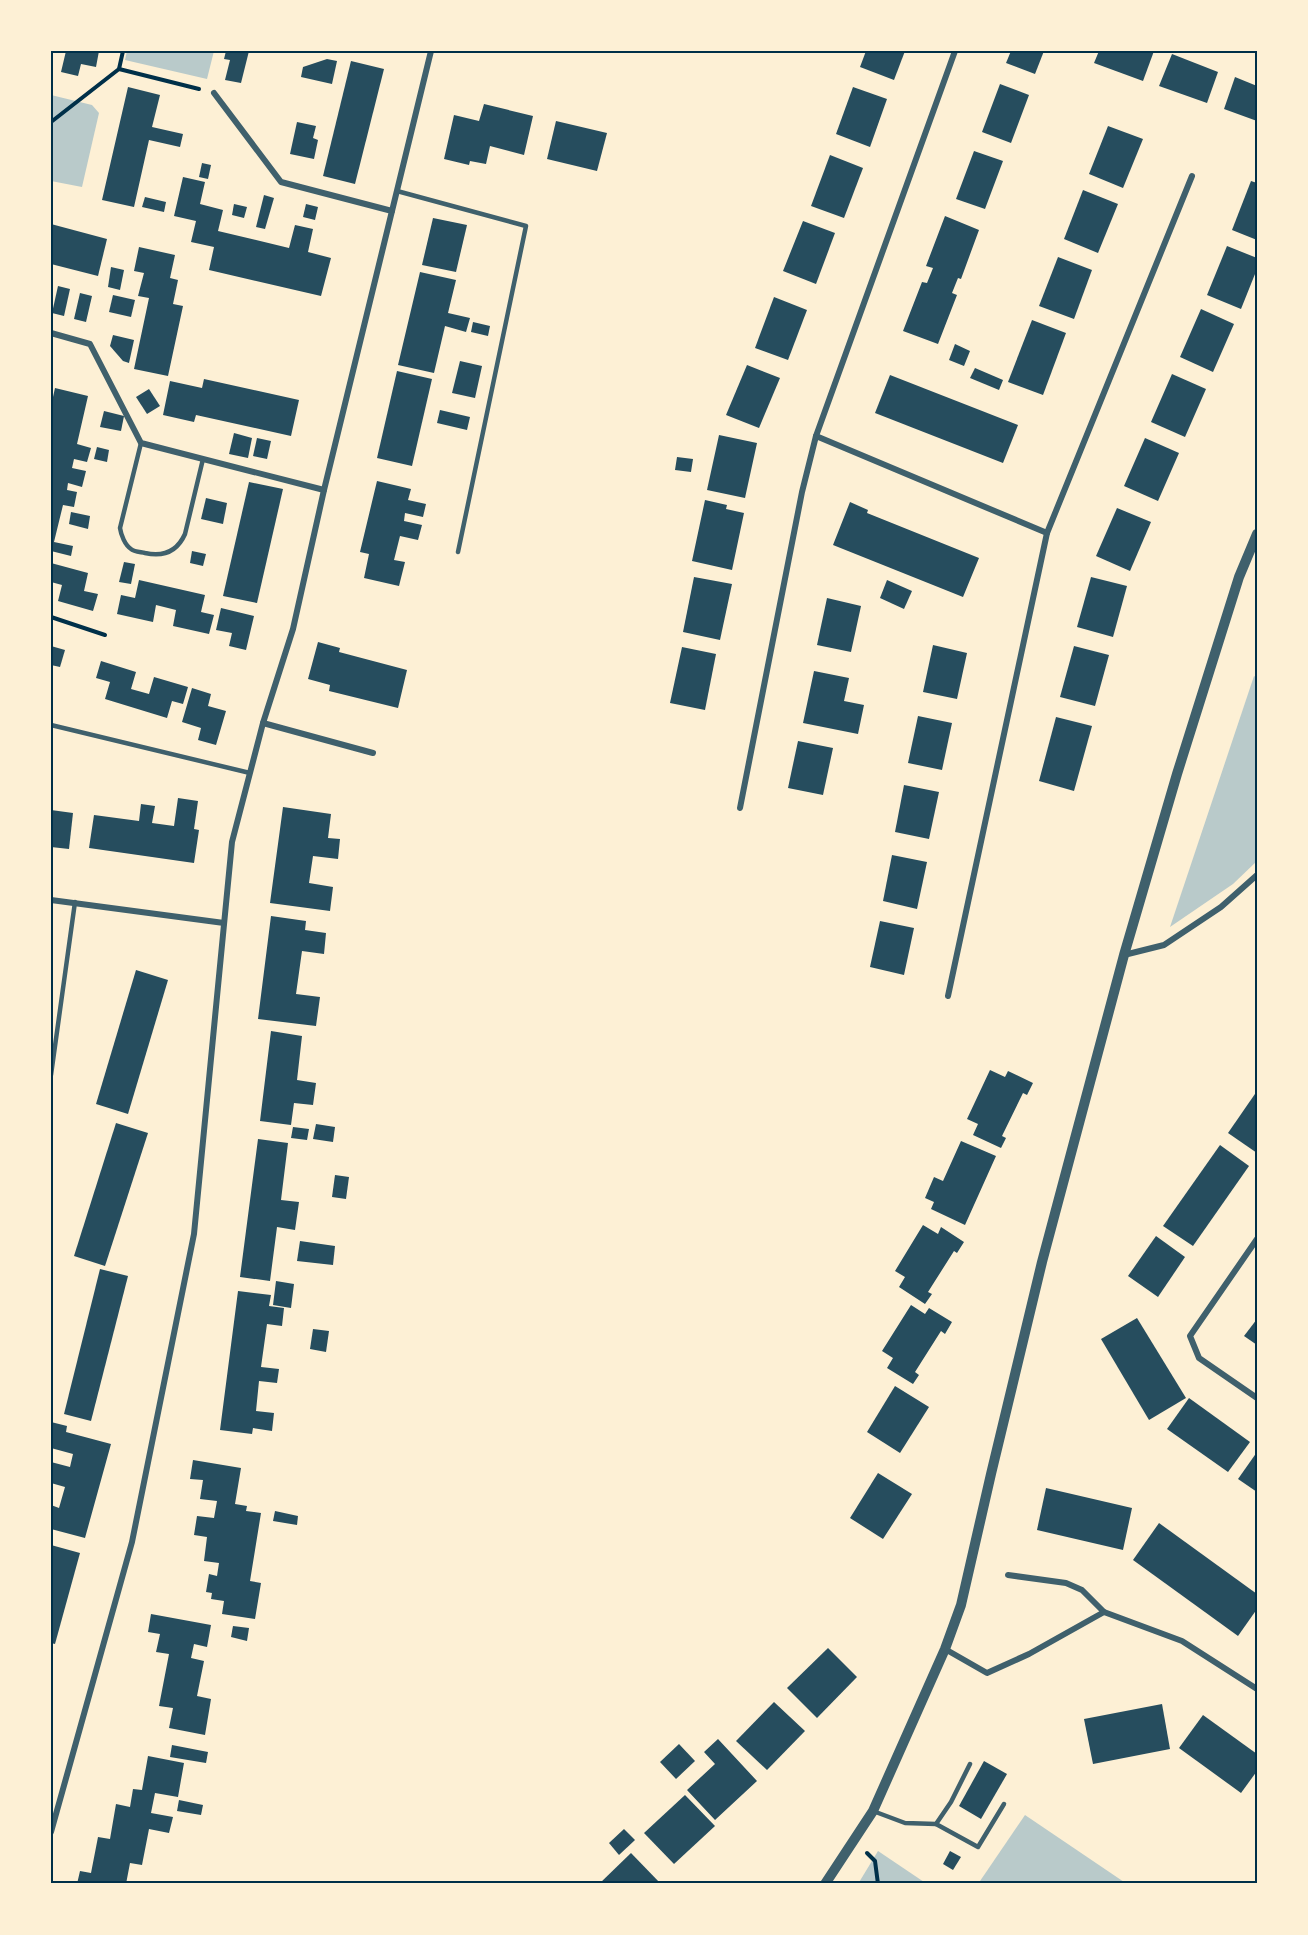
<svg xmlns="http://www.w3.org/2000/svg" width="1308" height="1935" font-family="'Source Sans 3',sans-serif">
<rect width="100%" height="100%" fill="#fdf0d5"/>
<!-- green -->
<g fill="#b9caca">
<polygon points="127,51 214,51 207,79 125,60"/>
<polygon points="51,95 92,105 99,113 82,187 51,181"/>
<polygon points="1254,676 1257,678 1257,861 1233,884 1170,927"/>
<polygon points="1025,1815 1127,1884 978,1884"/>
<polygon points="878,1851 927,1884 858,1884"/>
</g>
<!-- building -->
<g fill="#264d5e">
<polygon points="66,51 99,51 96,67 81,64 78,76 61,72"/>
<polygon points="226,51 249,51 241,83 225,80 230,60 224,59"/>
<polygon points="866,51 905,51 894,80 860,67"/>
<polygon points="1011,51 1044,51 1035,74 1006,63"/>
<polygon points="1099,51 1154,51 1143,81 1094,63"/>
<polygon points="1172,54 1218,72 1207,103 1159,86"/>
<polygon points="327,59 337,61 332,84 301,77 303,67"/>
<polygon points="351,61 384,69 355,184 323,176"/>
<polygon points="1235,77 1257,86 1257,121 1224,109"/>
<polygon points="1000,84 1029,95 1011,143 982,132"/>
<polygon points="128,87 160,95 152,127 183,134 180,147 149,140 134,207 102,200"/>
<polygon points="853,87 887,99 870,147 836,134"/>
<polygon points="484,104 533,116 524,155 490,146 486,164 470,161 469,165 444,159 454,115 479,121"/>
<polygon points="556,121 607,133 597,171 547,159"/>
<polygon points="297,122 316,126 313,138 318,140 314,159 290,154"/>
<polygon points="1108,126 1143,139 1123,188 1089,174"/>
<polygon points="974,151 1003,161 985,209 956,199"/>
<polygon points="830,155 863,168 844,218 811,206"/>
<polygon points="202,163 211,165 208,179 199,177"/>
<polygon points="183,177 205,182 200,204 223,210 218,231 289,248 295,225 313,229 308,252 331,258 321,296 209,270 214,247 191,242 196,221 174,216"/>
<polygon points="1251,181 1257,183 1257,240 1232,230"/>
<polygon points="1083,190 1118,204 1098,253 1064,239"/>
<polygon points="264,195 274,198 265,229 256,227"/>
<polygon points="145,197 166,202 164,212 142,207"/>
<polygon points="234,204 247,207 244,218 232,215"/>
<polygon points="306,204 318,207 315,220 303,217"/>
<polygon points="945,216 979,230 961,279 958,278 952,293 957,295 938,344 903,331 922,282 927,283 933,268 926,266"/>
<polygon points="433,218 467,225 456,272 422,265"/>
<polygon points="803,221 835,233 816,284 783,271"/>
<polygon points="51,224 107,239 98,276 51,264"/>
<polygon points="1227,246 1257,258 1257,269 1241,309 1207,295"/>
<polygon points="139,247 175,255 170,278 178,280 173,304 183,306 168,376 134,369 149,298 138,296 144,273 134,271"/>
<polygon points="1058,257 1092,270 1074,319 1039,306"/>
<polygon points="111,267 124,270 120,290 108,287"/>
<polygon points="420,272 456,280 448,313 470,318 466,332 445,326 434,373 398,365"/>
<polygon points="58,286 70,289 64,316 52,313"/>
<polygon points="80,293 92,296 86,322 74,319"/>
<polygon points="113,295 135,300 131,317 109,312"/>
<polygon points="774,297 807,310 788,360 755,348"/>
<polygon points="1201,309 1234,324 1213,372 1180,357"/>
<polygon points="1032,320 1066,333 1043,395 1008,382"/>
<polygon points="473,322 490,326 488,336 471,332"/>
<polygon points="113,335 134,340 129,363 123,361 110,346"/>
<polygon points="955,344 970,351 964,366 949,360"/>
<polygon points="460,361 482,366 475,398 452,393"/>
<polygon points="747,365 780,378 759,428 726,415"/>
<polygon points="975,368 1003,380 999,390 970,378"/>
<polygon points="397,371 432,379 412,466 377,458"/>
<polygon points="1172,374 1206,389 1185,437 1151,422"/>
<polygon points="890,375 1018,425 1003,463 875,413"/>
<polygon points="204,379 299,400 291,436 196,415 194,422 163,415 170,381 202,388"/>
<polygon points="55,388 88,396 77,444 91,448 87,462 74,459 72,468 86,471 82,487 68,483 67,490 77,492 74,507 63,505 54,542 73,546 71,556 51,551 51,406"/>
<polygon points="149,389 160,406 147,414 136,397"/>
<polygon points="440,410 470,417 467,430 437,423"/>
<polygon points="104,411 124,416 121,431 100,427"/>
<polygon points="234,433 252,438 248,458 229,454"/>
<polygon points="719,435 757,443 745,498 707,490"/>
<polygon points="257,438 271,441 267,459 253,456"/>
<polygon points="1145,438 1179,453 1158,501 1124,486"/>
<polygon points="97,447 109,450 107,462 94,459"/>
<polygon points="677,457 693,459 691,472 675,470"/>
<polygon points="377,481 411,489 408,500 426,504 423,517 405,513 404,521 422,525 418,540 400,536 394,560 405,562 399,586 364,578 369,554 360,552"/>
<polygon points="249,482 283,489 257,603 223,596"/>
<polygon points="206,498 227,503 223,524 201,519"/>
<polygon points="705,500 727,505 726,509 744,513 732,570 692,561"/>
<polygon points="850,502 868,510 867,513 979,558 963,597 833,545"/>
<polygon points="1117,508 1151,522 1130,571 1096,556"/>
<polygon points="71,512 90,516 88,529 69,524"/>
<polygon points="192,551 206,554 203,566 190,563"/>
<polygon points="124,562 135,564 131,584 119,582"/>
<polygon points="51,563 88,573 84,591 98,594 93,611 58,601 62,585 51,582"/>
<polygon points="694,577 732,584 720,640 683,632"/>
<polygon points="1091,577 1127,586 1113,637 1077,627"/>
<polygon points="139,580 205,595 201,612 214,615 209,634 173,626 176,610 156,605 153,622 117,614 121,595 135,598"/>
<polygon points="887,580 912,591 904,609 880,598"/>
<polygon points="827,598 861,606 851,652 817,645"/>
<polygon points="221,608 254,616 246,650 229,646 232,633 216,630"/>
<polygon points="318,642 340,648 339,652 407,670 398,708 329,691 330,685 308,679"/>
<polygon points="933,645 967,653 957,699 923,692"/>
<polygon points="51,646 65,650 60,667 51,665"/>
<polygon points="1074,646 1109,655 1095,706 1060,697"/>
<polygon points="682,647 716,654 705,710 670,703"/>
<polygon points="101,661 136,672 131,689 149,694 154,677 188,687 183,704 172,701 167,718 105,699 110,682 96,678"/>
<polygon points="814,671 849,678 844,701 864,705 858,734 803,723"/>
<polygon points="192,688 211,694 208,706 226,711 216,745 198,740 201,728 182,722"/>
<polygon points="918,716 952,723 942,770 908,763"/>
<polygon points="1056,717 1092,726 1074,791 1039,781"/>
<polygon points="798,741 833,748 823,795 788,788"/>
<polygon points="904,785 939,792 929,839 895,832"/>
<polygon points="178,798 198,801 194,829 199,830 194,863 89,848 94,815 139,821 141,804 155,806 152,823 174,826"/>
<polygon points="283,807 331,814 328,838 340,839 338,859 313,856 309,883 333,887 330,911 270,903"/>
<polygon points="51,810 73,813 69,849 51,847"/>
<polygon points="892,855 927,862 917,909 883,901"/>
<polygon points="271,916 306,921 305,930 326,933 324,954 302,951 296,994 320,997 316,1026 258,1019"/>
<polygon points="880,921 914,928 904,975 870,967"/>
<polygon points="136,970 168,980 128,1114 96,1104"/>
<polygon points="271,1031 302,1036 297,1080 316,1083 313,1105 294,1103 291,1125 260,1121"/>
<polygon points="990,1070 1005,1077 1008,1071 1033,1083 1027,1095 1023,1093 1002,1136 1006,1138 1001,1148 973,1135 978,1124 967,1119"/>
<polygon points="1257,1091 1257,1153 1228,1133"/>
<polygon points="116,1123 148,1133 105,1266 74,1256"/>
<polygon points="316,1124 335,1127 333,1142 313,1139"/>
<polygon points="293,1127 309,1129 307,1140 291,1138"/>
<polygon points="258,1139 288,1143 281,1200 299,1202 295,1230 277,1227 270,1281 240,1277"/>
<polygon points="961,1141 996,1156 965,1225 931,1209 934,1202 925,1198 934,1177 943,1181"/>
<polygon points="1220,1145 1249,1166 1193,1246 1163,1226"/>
<polygon points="335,1175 349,1177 346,1199 332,1197"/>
<polygon points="923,1225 938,1234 941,1227 964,1242 957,1253 954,1251 928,1292 932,1294 925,1304 899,1287 905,1277 895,1271"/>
<polygon points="1156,1236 1185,1257 1158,1297 1128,1276"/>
<polygon points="300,1241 335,1246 333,1265 297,1261"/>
<polygon points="100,1269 128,1276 91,1421 64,1414"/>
<polygon points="276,1281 294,1284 291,1308 273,1305"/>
<polygon points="238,1291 271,1295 269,1306 284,1308 282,1326 267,1324 261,1367 279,1369 277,1383 259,1381 256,1411 274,1413 272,1431 253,1428 252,1434 220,1430"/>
<polygon points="911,1305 925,1314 929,1308 952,1322 945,1334 941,1331 915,1372 919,1375 913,1384 887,1368 893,1358 882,1351"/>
<polygon points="1137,1318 1186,1398 1149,1420 1101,1339"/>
<polygon points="1257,1319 1257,1345 1244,1336"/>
<polygon points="313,1329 329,1331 326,1352 310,1349"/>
<polygon points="895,1386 929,1407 900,1453 867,1432"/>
<polygon points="1189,1398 1250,1442 1228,1472 1167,1429"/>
<polygon points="51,1422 67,1426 66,1432 111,1444 85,1538 51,1529 51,1505 59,1508 65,1487 51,1483 51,1462 70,1467 73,1454 51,1448"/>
<polygon points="1257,1452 1257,1492 1238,1479"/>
<polygon points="193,1460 241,1468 235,1504 247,1506 246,1511 261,1513 250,1581 261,1583 255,1619 222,1614 224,1601 211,1599 212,1593 206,1592 209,1574 217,1576 219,1563 204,1561 207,1537 194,1535 197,1516 214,1518 217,1501 200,1499 203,1480 190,1479"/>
<polygon points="878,1473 912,1494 883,1539 850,1518"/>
<polygon points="1046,1488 1132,1508 1123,1550 1037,1530"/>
<polygon points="275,1511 298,1516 297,1525 273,1521"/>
<polygon points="1159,1523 1257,1594 1257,1609 1238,1636 1133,1560"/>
<polygon points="51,1545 80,1553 55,1644 51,1643"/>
<polygon points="151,1614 211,1625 207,1647 194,1644 191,1658 204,1661 197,1696 211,1699 205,1735 169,1728 173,1708 159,1706 169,1654 156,1652 160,1634 148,1632"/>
<polygon points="233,1626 249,1628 247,1641 231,1637"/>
<polygon points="828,1648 857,1677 817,1718 787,1688"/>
<polygon points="774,1702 805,1731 767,1770 736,1741"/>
<polygon points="1162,1704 1170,1749 1093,1764 1084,1719"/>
<polygon points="1203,1715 1257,1754 1257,1771 1241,1793 1179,1748"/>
<polygon points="718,1739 757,1781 715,1820 687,1790 715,1764 704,1752"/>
<polygon points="679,1744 695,1761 676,1779 660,1762"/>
<polygon points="172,1745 208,1752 206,1763 170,1757"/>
<polygon points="148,1756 184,1763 178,1797 155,1793 151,1813 173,1817 169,1833 149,1829 142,1865 130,1863 126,1884 77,1884 80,1871 91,1873 98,1837 110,1839 116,1804 130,1807 133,1789 142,1790"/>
<polygon points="984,1761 1007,1774 981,1819 959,1806"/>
<polygon points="685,1795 715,1826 674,1864 644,1833"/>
<polygon points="179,1800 203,1805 201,1815 177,1811"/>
<polygon points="624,1829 635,1840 619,1855 609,1843"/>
<polygon points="950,1851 961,1857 953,1870 943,1864"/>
<polygon points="631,1853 661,1884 599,1884"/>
</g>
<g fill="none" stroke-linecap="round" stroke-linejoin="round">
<!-- path -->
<g stroke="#003049" stroke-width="4">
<polyline points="119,69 199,89"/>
<polyline points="51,122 119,69 123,51"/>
<polyline points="51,617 105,635"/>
<polyline points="867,1853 875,1861 878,1884"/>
</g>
<!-- service -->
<g stroke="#3f606c" stroke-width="4.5">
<polyline points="397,191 526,226 458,552"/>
<path d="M141 443 120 528C121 535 125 545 131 549 134 552 141 552 145 553 163 557 177 552 185 534L203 459"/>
<polyline points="51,725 250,773"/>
<polyline points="51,1075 75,902"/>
<polyline points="873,1811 905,1823 936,1824 951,1802 970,1764"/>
<polyline points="936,1824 978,1847 1004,1804"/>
</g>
<!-- minor -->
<g stroke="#3f606c" stroke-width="6">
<polyline points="214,93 281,182 392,211"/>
<polyline points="51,333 90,344 141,443 324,490"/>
<polyline points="816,436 1047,533"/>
<polyline points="263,723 373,753"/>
<polyline points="740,808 802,492 816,436 955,51"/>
<polyline points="51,900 224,923"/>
<polyline points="1124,955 1164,945 1221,907 1257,875"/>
<polyline points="948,996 1047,533 1192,176"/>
<polyline points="1257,1239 1190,1336 1199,1358 1257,1398"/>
<polyline points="1008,1575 1066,1583 1082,1590 1104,1612"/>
<polyline points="945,1649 987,1673 1029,1654 1104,1612 1182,1641 1257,1689"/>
<polyline points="51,1832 132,1542 194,1234 232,842 263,723 293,629 324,490 431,51"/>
</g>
<!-- tertiary -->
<polyline stroke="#3f606c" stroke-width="10" points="825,1884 873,1811 945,1649 961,1605 991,1474 1042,1262 1124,955 1177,774 1239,577 1257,534"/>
</g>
<!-- border -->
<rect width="1308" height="1935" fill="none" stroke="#fdf0d5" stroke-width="105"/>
<rect x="52" y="52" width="1204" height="1830" fill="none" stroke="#003049" stroke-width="2"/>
</svg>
